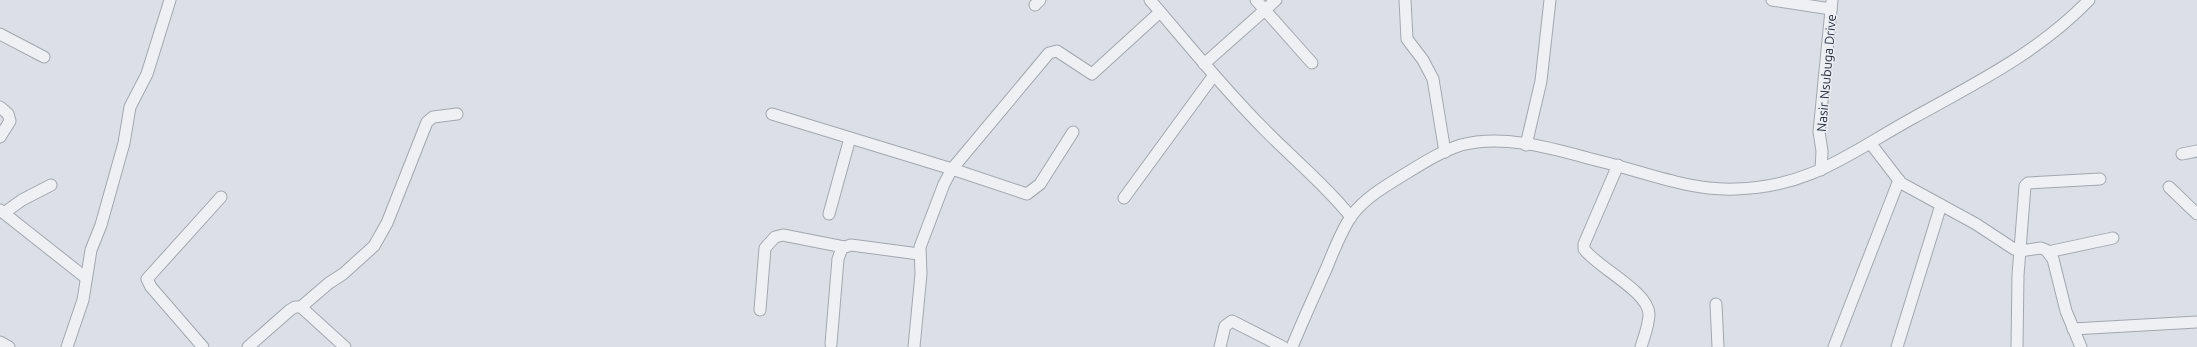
<svg xmlns="http://www.w3.org/2000/svg" width="2197" height="347" font-family="Ubuntu,sans-serif">
<rect width="100%" height="100%" fill="#dce0e6"/>
<g fill="none" stroke-linecap="round" stroke-linejoin="round">
<defs>
<g id="minor">
<path d="M1150 0C1187 43 1223 88 1263 128 1292 158 1325 184 1351 217"/>
<polyline points="1256,0 1312,63"/>
<polyline points="1405,0 1407,39 1423,60 1433,79 1445,152"/>
<polyline points="1772,0 1831,9"/>
<polyline points="1035,5 1040,0"/>
<polyline points="0,34 44,57"/>
<polyline points="1204,64 1276,0"/>
<polyline points="0,107 8,114 10,121 0,137"/>
<polyline points="772,114 952,169 1027,194 1040,184 1073,132"/>
<polyline points="1871,144 1901,183 1976,224 2014,249 2020,251 2041,248 2046,250 2053,259 2066,311 2081,347"/>
<polyline points="1526,145 1541,81 1550,0"/>
<polyline points="2182,154 2197,151"/>
<path d="M1618 165 1584 244V249C1598 268 1648 291 1649 314 1649 325 1644 337 1641 347"/>
<polyline points="1821,170 1822,151 1819,132 1832,0"/>
<polyline points="2169,187 2197,214"/>
<polyline points="1124,198 1214,75"/>
<polyline points="0,210 86,278"/>
<polyline points="4,213 22,200 51,185"/>
<polyline points="829,214 850,138"/>
<polyline points="2048,252 2113,238"/>
<polyline points="1716,304 1718,347"/>
<polyline points="301,307 329,283 343,274 374,246 387,223 427,122 433,117 457,114"/>
<polyline points="760,310 765,248 775,237 783,235 844,247"/>
<polyline points="2073,329 2197,322"/>
<polyline points="0,342 9,347"/>
<polyline points="831,344 838,259 842,248 851,245 919,254"/>
<polyline points="67,347 83,300 91,250 101,225 124,143 130,107 147,74 170,0"/>
<polyline points="203,347 151,287 147,279 221,197"/>
<polyline points="248,347 290,310 295,307 301,307 345,347"/>
<polyline points="914,347 921,274 920,247 944,184 952,169 1049,53 1057,51 1092,74 1160,12"/>
<polyline points="1220,347 1225,326 1232,321 1283,347"/>
<path d="M1292 347C1303 320 1315 294 1327 267 1334 250 1341 231 1352 215 1366 197 1387 185 1405 174 1423 163 1442 151 1461 145 1505 133 1557 150 1599 161 1645 172 1689 191 1736 189 1811 187 1851 152 1913 118 1976 83 2039 52 2089 0"/>
<polyline points="1834,347 1899,180"/>
<polyline points="1897,347 1941,205"/>
<polyline points="2017,347 2018,275 2025,186 2028,183 2100,179"/>
</g>
</defs>
<!-- minor casing -->
<use href="#minor" stroke="#a2a7af" stroke-width="13"/>
<!-- minor -->
<use href="#minor" stroke="#eff0f4" stroke-width="11"/>
</g>
<g text-anchor="middle" dominant-baseline="central" stroke-width="3" stroke-linejoin="round" paint-order="stroke">
<!-- street labels -->
<g font-size="13" fill="#272d3b" stroke="#ebeef4">
<text transform="translate(1826 73) rotate(-85)">Nasir Nsubuga Drive</text>
</g>
</g>
</svg>
